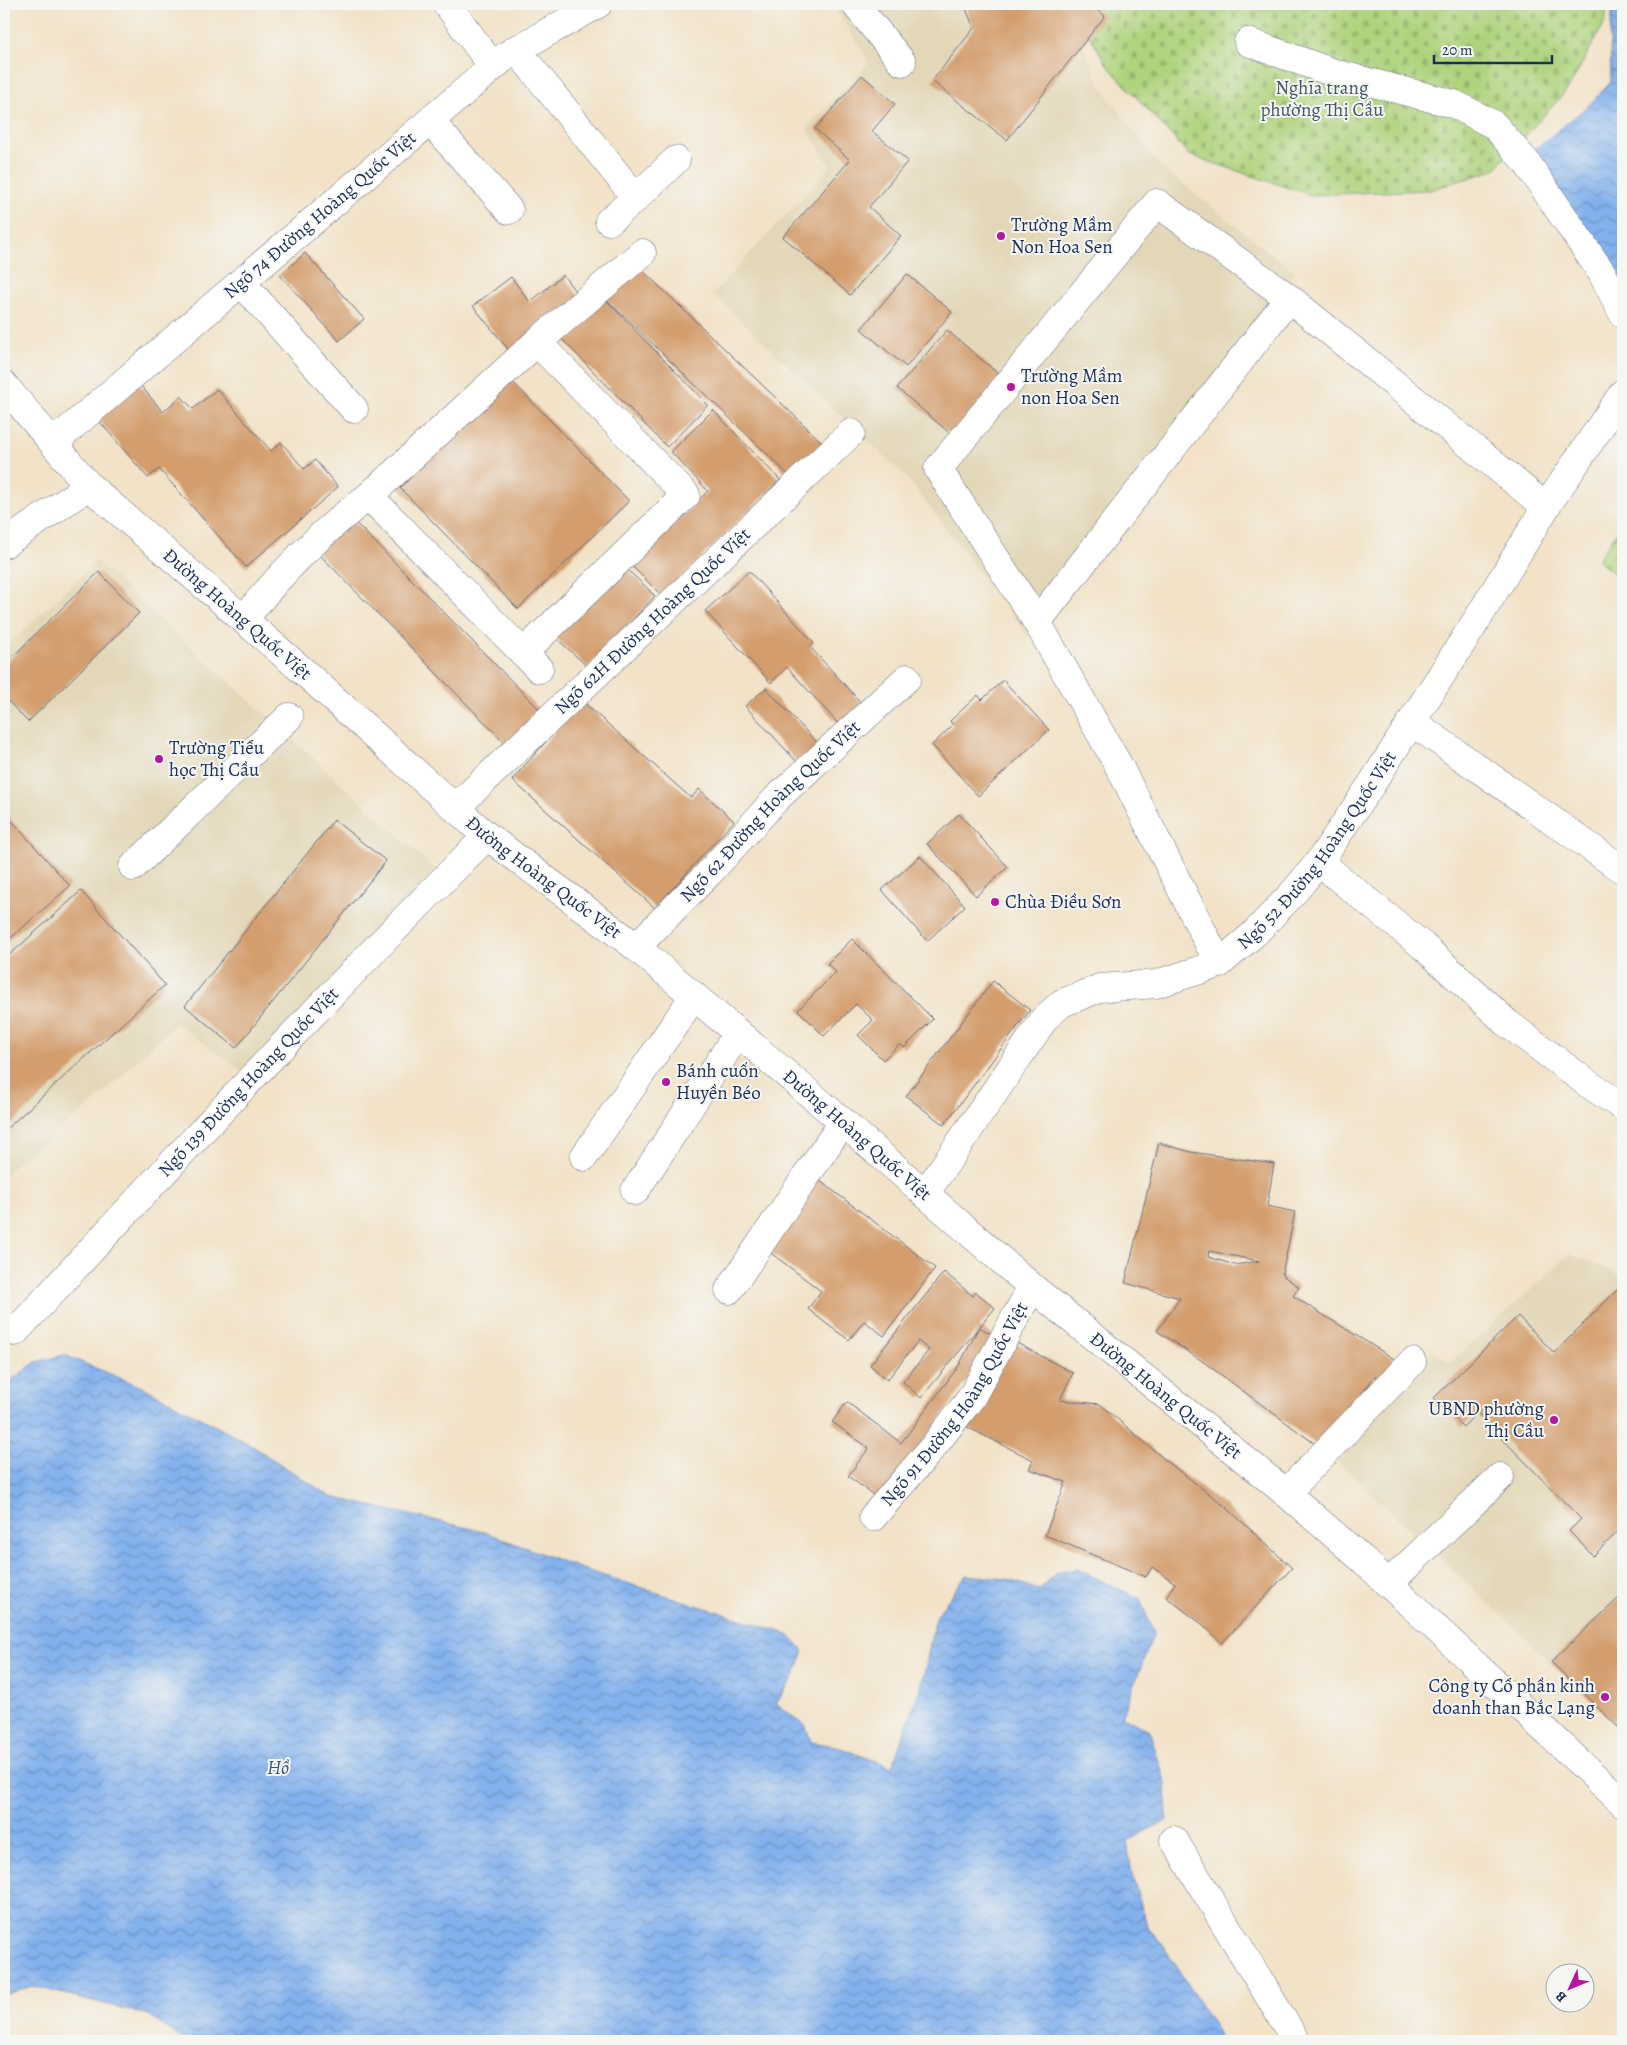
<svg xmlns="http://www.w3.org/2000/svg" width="1627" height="2045" font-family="Alegreya,serif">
<defs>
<pattern id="cemetery-stones" width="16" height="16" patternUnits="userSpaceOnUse" patternTransform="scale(1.25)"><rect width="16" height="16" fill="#afd37d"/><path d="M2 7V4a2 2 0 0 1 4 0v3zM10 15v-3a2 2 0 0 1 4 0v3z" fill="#96b56e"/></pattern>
<pattern id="water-waves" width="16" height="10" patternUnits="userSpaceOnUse" patternTransform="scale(1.25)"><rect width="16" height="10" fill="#82b1ed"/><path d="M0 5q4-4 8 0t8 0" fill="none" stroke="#6a90c3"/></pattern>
</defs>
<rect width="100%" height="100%" fill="#f6f6f2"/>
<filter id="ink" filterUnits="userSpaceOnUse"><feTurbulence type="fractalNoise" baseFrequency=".02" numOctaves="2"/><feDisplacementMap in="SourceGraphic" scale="10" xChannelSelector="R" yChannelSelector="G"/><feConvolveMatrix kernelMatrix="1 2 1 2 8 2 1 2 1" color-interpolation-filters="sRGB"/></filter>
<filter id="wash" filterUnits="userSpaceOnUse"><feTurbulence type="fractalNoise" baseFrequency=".0096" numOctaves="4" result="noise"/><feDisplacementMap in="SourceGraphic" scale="20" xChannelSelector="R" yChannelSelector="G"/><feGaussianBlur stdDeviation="1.12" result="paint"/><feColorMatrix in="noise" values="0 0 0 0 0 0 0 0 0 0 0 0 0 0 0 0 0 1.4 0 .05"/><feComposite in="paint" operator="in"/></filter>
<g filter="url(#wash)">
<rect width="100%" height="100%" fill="#f2e2c7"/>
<!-- built -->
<g fill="#e3d7b8">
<polygon points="832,4 1065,4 1100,84 1157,164 1295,272 1028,636 909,480 713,294 831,166 806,129 869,62"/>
<polygon points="96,561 435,869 254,1080 176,1023 92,1104 4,1174 4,649"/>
<polygon points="1570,1254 1623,1276 1623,1594 1551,1662 1328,1453 1432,1350 1450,1363"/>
</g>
<!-- cemetery -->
<g fill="url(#cemetery-stones)" stroke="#65816e">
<polygon points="1075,4 1608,4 1605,22 1568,89 1494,170 1430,190 1310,195 1189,155 1107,65 1083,24"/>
<polygon points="1623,524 1623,580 1597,560"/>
</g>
<!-- water -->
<g fill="url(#water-waves)" stroke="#4e70a6">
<polygon points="1613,4 1623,4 1623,292 1534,150 1587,107 1611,82 1610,36"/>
<polygon points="64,1355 149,1390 249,1444 331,1497 482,1531 579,1568 788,1634 804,1651 794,1676 776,1704 806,1726 811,1742 835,1746 892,1767 923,1680 935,1618 966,1575 1007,1579 1039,1590 1057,1573 1077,1569 1140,1599 1154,1633 1122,1717 1149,1730 1166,1784 1167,1820 1127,1841 1132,1875 1147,1926 1163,1945 1223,2041 185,2041 149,2015 32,1986 4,1995 4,1386 36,1362"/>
</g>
<g id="blocks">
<!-- building -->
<g fill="#d39d6d" fill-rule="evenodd">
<polygon points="964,4 1090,4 1105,16 1007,140 932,81 974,28"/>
<polygon points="862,75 895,104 872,131 908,161 869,207 901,236 850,295 783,237 850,160 815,129"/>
<polygon points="305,253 364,319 339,341 280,275"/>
<polygon points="637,265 826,446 794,480 605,298"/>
<polygon points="907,274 952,312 906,367 861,329"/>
<polygon points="563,275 581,299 512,354 473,306 511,277 530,302"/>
<polygon points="601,295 708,405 667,447 558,335"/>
<polygon points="947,330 1002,377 953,436 897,388"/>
<polygon points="135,379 163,412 181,396 193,409 217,389 271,451 281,442 304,469 315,460 338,487 246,567 159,469 148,478 93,414"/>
<polygon points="511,380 629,501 518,609 400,488"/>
<polygon points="713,410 780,480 662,596 632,566 708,491 671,452"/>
<polygon points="351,518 545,715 510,748 317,552"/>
<polygon points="623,565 655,596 588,667 555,637"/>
<polygon points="749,571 814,643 810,647 865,707 842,728 787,667 771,683 705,611"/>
<polygon points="99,572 139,613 28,722 4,697 4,665"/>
<polygon points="1003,680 1049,730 978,796 932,745 953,725 950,721 978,695 982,700"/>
<polygon points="766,688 820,746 800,765 745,706"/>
<polygon points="582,701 691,798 699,789 734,821 655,908 512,780"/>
<polygon points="4,812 70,886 4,944"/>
<polygon points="959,814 1008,867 976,896 927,844"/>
<polygon points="334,820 386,861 236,1048 185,1006"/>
<polygon points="920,856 965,906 927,941 882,890"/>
<polygon points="81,891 165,985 4,1131 4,960"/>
<polygon points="852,939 933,1019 904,1048 900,1044 883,1060 858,1035 873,1020 856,1004 824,1036 798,1010 836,972 827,964"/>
<polygon points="993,981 1030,1010 944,1125 906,1096"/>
<path d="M1159 1143 1191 1152 1274 1164 1267 1206 1295 1212 1282 1275 1299 1287 1293 1296 1399 1362 1387 1383 1375 1376 1322 1449 1205 1363 1157 1331 1180 1298 1125 1283ZM1209 1251 1259 1261 1235 1265 1208 1257Z"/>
<polygon points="815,1177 935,1268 884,1336 864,1321 849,1340 828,1325 808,1309 821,1291 763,1247"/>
<polygon points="944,1272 973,1296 976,1292 995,1308 921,1398 903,1382 929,1350 918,1341 887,1380 870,1365"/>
<polygon points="1623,1284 1623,1527 1593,1556 1569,1531 1581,1519 1477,1413 1463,1427 1434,1398 1518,1316 1554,1353"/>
<polygon points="979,1327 998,1338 881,1501 848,1476 869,1448 832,1422 847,1402 901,1443 958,1367"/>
<polygon points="1011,1340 1073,1373 1060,1400 1100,1404 1164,1459 1226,1507 1292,1568 1222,1643 1202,1624 1166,1597 1175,1583 1152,1567 1146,1577 1045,1535 1066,1482 1029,1469 1033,1460 965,1426"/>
<polygon points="1623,1594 1623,1732 1551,1662"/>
</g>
</g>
</g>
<g filter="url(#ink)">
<use href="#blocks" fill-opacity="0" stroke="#666e83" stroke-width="1"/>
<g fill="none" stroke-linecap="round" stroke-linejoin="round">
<defs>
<g id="minor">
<polyline points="447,4 493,67"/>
<polyline points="855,4 902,62"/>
<polyline points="1248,42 1334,73 1454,104 1494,125 1527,163 1602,273 1623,314"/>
<polyline points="516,49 636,198 609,221"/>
<polyline points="430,121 509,210"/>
<polyline points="636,198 676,160"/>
<polyline points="241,282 354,409"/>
<path id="s1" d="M53 443 507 55 598 4"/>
<polyline points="369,496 539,669"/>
<polyline points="4,544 89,486"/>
<path d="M244 619C280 574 323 530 369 496L537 342 642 253"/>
<polyline points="1037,622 1289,298 1546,507"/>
<polyline points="523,653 686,495 537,342"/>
<polyline points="1412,722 1623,870"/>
<path id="s2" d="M455 808 851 433"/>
<polyline points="1319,862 1423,946 1507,1023 1587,1083 1623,1107"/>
<polyline points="133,867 289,717"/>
<path id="s3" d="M636 947 709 873 776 799 907 678"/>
<polyline points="1219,964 1120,768 1037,622 938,469 1157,203 1289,298"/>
<polyline points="584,1157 694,996"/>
<polyline points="635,1191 738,1033"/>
<path id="s4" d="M925 1194 1045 1018 1062 1003 1100 988 1156 984 1219 964 1255 933 1293 893 1319 862 1371 785 1478 618 1546 507 1623 393"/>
<polyline points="729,1290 843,1122"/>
<path id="s5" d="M15 1332C170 1165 325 997 487 836"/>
<polyline points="1286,1493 1412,1362"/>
<path id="s6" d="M873 1517 933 1447 971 1398 1032 1287"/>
<polyline points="1388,1584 1500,1477"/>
<polyline points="1174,1840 1296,2041"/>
</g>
<g id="major">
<path id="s7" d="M4 385 89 486 303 671 455 808 487 836 636 947 843 1122 1032 1287 1286 1493 1361 1558 1623 1803"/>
</g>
</defs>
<!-- minor casing -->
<use href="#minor" stroke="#666e83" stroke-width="29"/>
<!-- major casing -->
<use href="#major" stroke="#666e83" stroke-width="29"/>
<!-- minor -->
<use href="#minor" stroke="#fff" stroke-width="28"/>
<!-- major -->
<use href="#major" stroke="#fff" stroke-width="28"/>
</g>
</g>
<!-- markers -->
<g fill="#b5179e" stroke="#f6f6f2" stroke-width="2">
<circle cx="1001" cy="236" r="5"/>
<circle cx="1011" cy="387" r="5"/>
<circle cx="159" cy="759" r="5"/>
<circle cx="995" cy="902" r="5"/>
<circle cx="666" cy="1082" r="5"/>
<circle cx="1554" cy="1420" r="5"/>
<circle cx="1605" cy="1697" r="5"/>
</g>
<g text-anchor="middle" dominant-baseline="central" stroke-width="4" stroke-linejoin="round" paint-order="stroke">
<!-- park labels -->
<g font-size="19" fill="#405866" stroke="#f6f6f2">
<text x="1322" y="88">Nghĩa trang<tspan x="1322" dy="22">phường Thị Cầu</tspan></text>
</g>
<!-- street labels -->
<g font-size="19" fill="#1b2f5e" stroke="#f6f6f2">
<text stroke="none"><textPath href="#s1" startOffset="351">Ngõ 74 Đường Hoàng Quốc Việt</textPath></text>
<text stroke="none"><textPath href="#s7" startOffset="328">Đường Hoàng Quốc Việt</textPath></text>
<text stroke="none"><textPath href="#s2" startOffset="272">Ngõ 62H Đường Hoàng Quốc Việt</textPath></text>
<text stroke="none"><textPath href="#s3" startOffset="191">Ngõ 62 Đường Hoàng Quốc Việt</textPath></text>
<text stroke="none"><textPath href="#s4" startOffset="550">Ngõ 52 Đường Hoàng Quốc Việt</textPath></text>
<text stroke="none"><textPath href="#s7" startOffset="732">Đường Hoàng Quốc Việt</textPath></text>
<text stroke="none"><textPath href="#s5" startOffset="342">Ngõ 139 Đường Hoàng Quốc Việt</textPath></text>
<text stroke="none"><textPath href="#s7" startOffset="1138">Đường Hoàng Quốc Việt</textPath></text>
<text stroke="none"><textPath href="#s7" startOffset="1542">Đường Hoàng Quốc Việt</textPath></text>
<text stroke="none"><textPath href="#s6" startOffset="140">Ngõ 91 Đường Hoàng Quốc Việt</textPath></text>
</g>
<!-- poi labels -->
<g font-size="19" fill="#1b2f5e" stroke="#f6f6f2" text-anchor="start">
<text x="1011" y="225">Trường Mầm<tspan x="1011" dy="22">Non Hoa Sen</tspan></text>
<text x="1021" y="376">Trường Mầm<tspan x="1021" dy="22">non Hoa Sen</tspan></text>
<text x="169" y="748">Trường Tiểu<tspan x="169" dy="22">học Thị Cầu</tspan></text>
<text x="1005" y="902">Chùa Điều Sơn</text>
<text x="676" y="1071">Bánh cuốn<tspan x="676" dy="22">Huyền Béo</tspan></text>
<text x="1544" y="1409" text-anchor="end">UBND phường<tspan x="1544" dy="22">Thị Cầu</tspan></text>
<text x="1595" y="1686" text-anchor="end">Công ty Cổ phần kinh<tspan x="1595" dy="22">doanh than Bắc Lạng</tspan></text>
</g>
<!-- water labels -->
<g font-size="20" font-style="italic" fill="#3a5689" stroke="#f6f6f2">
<text x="278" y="1767">Hồ</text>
</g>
</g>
<!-- margin -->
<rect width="1627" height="2045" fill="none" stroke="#f6f6f2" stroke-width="20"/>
<!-- north arrow -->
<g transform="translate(1570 1988) rotate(226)"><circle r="24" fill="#f6f6f2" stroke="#9ea6b7"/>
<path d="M0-4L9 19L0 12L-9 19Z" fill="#b5179e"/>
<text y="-8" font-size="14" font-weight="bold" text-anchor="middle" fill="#1b2f5e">B</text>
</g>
<!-- scale -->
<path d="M1434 55v8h118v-8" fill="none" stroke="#1b2f5e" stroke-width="2.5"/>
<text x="1442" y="55" font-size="15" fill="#1b2f5e" stroke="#f6f6f2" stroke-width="4" paint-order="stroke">20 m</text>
</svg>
